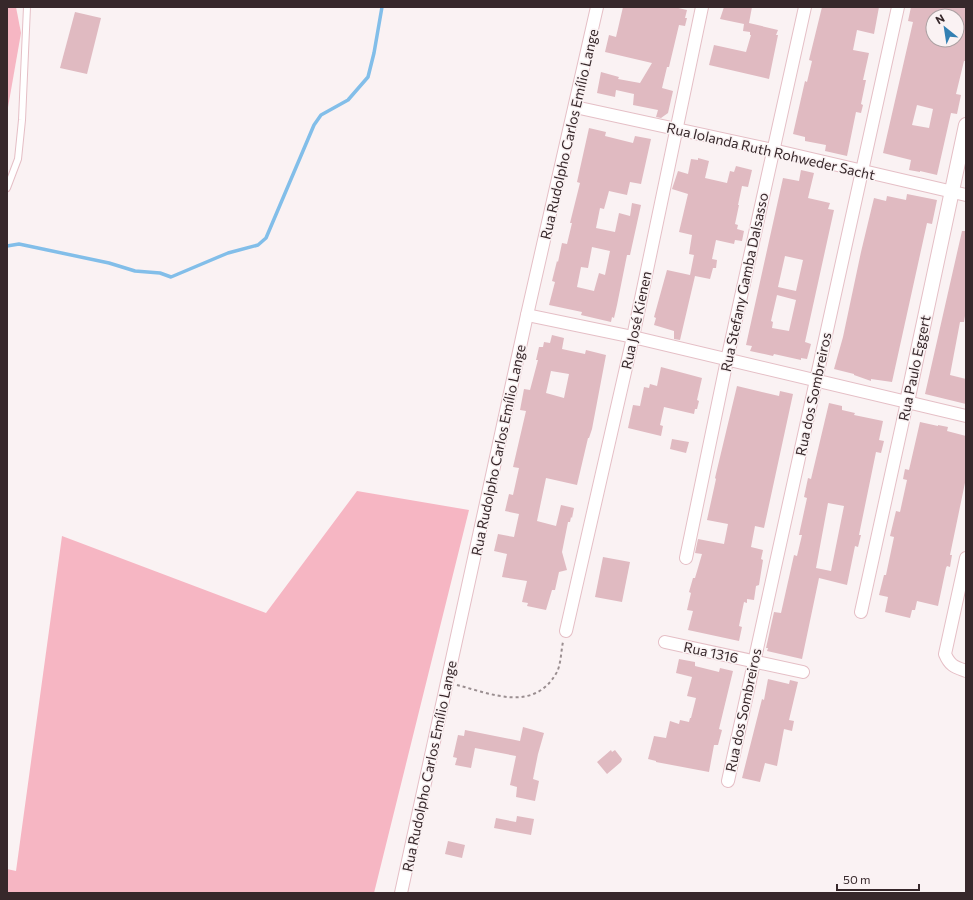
<svg xmlns="http://www.w3.org/2000/svg" width="973" height="900" font-family="Commissioner,sans-serif">
<rect width="100%" height="100%" fill="#faf2f3"/>
<!-- green -->
<g fill="#f6b6c3">
<polygon points="7,7 16,7 21,33 7,113"/>
<polygon points="357,491 469,510 374,893 7,893 7,869 16,871 62,536 266,613"/>
</g>
<g fill="none" stroke-linecap="round" stroke-linejoin="round">
<!-- stream -->
<polyline stroke="#82bee9" stroke-width="3.5" points="7,246 19,244 109,263 135,271 160,273 171,277 228,253 258,245 266,238 314,125 321,115 348,100 368,77 374,53 382,7"/>
</g>
<!-- building -->
<g fill="#e0bac1" fill-rule="evenodd">
<polygon points="623,7 674,7 687,10 685,18 687,18 685,26 679,25 669,67 667,67 662,88 673,91 668,113 661,118 656,117 658,110 633,105 634,94 616,90 615,97 597,93 601,72 619,77 618,79 640,83 652,63 605,52 609,35 616,37"/>
<polygon points="724,7 752,7 749,23 778,30 776,35 778,35 769,79 709,65 714,45 746,52 751,35 750,35 750,32 743,31 744,24 720,19"/>
<polygon points="822,7 879,7 874,34 857,30 853,50 869,53 863,80 866,80 861,104 863,105 861,113 856,112 847,156 825,151 826,145 805,141 805,137 793,134 805,81 807,82 812,61 809,60"/>
<path d="M911 7H966V61H964L956 94 961 95 957 114 951 113 937 175 920 171V172L909 170 911 160 883 153 913 22 908 21ZM933 16H957V40H933ZM917 105 933 109 929 128 912 125Z"/>
<polygon points="75,12 101,18 87,74 60,68"/>
<path d="M589 128 606 132 605 136 633 143 635 136 651 139 641 184 630 182 627 195 609 191 604 209 600 208 596 228 615 232 619 213 630 216 632 203 641 205 630 255H627L617 305 614 318 612 317 611 322 581 315 582 312 549 305 555 282 552 281 557 261 558 262 562 243 567 244 572 223H570L580 183 577 182ZM592 247 610 251 605 275 599 273 594 291 577 287 581 267 588 268Z"/>
<polygon points="698,158 709,161 705,178 727,183 730,171 734,172 736,166 752,170 748,187 742,186 738,205 739,205 735,224 738,225 737,229 744,231 742,241 735,240 734,244 716,240 712,259 717,260 716,268 713,268 710,279 695,276 680,340 674,339 674,331 654,325 656,318 654,317 667,270 690,275 694,255 689,254 692,235 679,232 688,194 672,189 678,171 688,174 691,159 698,160"/>
<path d="M801 170 814 173 808 198 830 203 828 209 834 210 805 342 811 344 807 359 801 358V360L774 354 773 356 750 351 752 346 746 345 783 178 799 181ZM785 256 803 260 796 291 778 287ZM777 295 796 300 789 331 772 328 773 322 771 321Z"/>
<polygon points="907,194 937,200 932,224 927,223 892,382 871,379 871,381 854,375 854,374 834,369 843,337 861,252 874,198 886,201 887,196 906,200"/>
<polygon points="962,231 966,231 966,317 965,316 964,322 960,322 950,375 966,379 966,404 925,394"/>
<path d="M552 335 564 338 562 349 585 354 586 350 606 355 592 429 589 438H588L577 485 546 478 537 521 556 526 561 505 574 508 572 518 571 517 570 522H568L562 552 567 570 559 572 555 590H552L546 610 527 606 528 603 522 602 527 581 502 577 507 554 494 551 498 534 514 537 519 514 505 511 509 494 513 495 519 468 513 467 526 411 520 410 524 389 530 390 538 360H536L539 347H543L544 342 550 343ZM551 371 569 374 564 398 546 393Z"/>
<polygon points="661,367 702,378 697,400 699,401 697,409 695,409 694,414 664,407 660,425 663,426 661,436 628,428 633,405 640,406 644,387 649,388 650,384 657,386"/>
<polygon points="737,386 779,396 780,391 793,394 764,528 755,526 751,547 763,550 761,559 763,560 759,585 756,586 754,600 747,599 747,603 744,602 739,626 742,627 739,641 688,630 693,611 687,610 691,593 689,592 693,578 695,578 702,554 695,553 698,539 724,544 728,524 707,520 716,479 715,478"/>
<path d="M829 403 842 406V410L855 413 854 415 883 421 879 440 884 441 881 453 876 452 859 535H861L858 547 855 546 847 585 819 578 802 659 767 651 768 648H766L774 612 781 613 794 555 797 556 802 535H799L807 498 804 497 808 478 811 479ZM828 503 844 506 831 571 816 568Z"/>
<polygon points="920,422 938,426 938,425 948,427 947,431 966,436 966,478 950,555 952,555 950,567 947,566 946,568 938,606 917,601 915,610 912,610 910,618 885,612 888,597 879,595 884,575 886,575 894,537 890,536 896,511 900,512 907,480 903,479 905,469 909,470"/>
<polygon points="672,439 689,442 686,453 670,449"/>
<polygon points="603,557 630,562 622,602 595,597"/>
<polygon points="679,659 695,662 695,666 719,672 720,668 733,671 719,729 722,730 718,745 714,745 709,772 656,762 656,761 648,759 654,736 666,738 670,721 679,724 680,720 689,722 690,718 691,718 696,698 687,696 692,677 676,673"/>
<polygon points="768,679 789,684 790,680 798,682 789,720 794,721 792,731 784,729 777,766 765,763 760,782 742,778 762,699 764,700"/>
<polygon points="523,727 544,733 538,754 533,779 539,781 535,801 516,797 517,787 510,785 516,756 475,748 471,768 455,765 457,758 453,757 458,735 464,736 465,730 520,741"/>
<polygon points="611,750 612,752 615,750 622,759 621,762 607,774 597,762"/>
<polygon points="517,816 534,819 531,835 494,828 496,818 516,822"/>
<polygon points="448,841 465,845 462,858 445,854"/>
</g>
<g fill="none" stroke-linecap="round" stroke-linejoin="round">
<defs>
<polyline id="service" points="7,188 18,159 22,120 27,7"/>
<g id="minor">
<polyline points="575,107 773,150 966,195"/>
<polyline points="527,315 633,337 966,416"/>
<polyline points="686,558 727,360 805,7"/>
<path d="M966 558 945 654C950 666 955 667 966 671"/>
<polyline points="861,612 907,402"/>
<polyline points="566,631 633,337 702,7"/>
<polyline points="665,642 803,672"/>
<polyline points="728,781 898,7"/>
<polyline points="401,893 527,315 597,7"/>
</g>
<polyline id="tertiary" points="907,402 966,125"/>
</defs>
<!-- service casing -->
<use href="#service" stroke="#e5bfc6" stroke-width="8"/>
<!-- minor casing -->
<use href="#minor" stroke="#e5bfc6" stroke-width="14"/>
<!-- tertiary casing -->
<use href="#tertiary" stroke="#e5bfc6" stroke-width="16"/>
<!-- path -->
<path stroke="#9a8e90" stroke-width="2" stroke-dasharray="3 3" stroke-linecap="butt" d="M457 685C492 694 534 713 557 672 561 664 561 651 563 642"/>
<!-- service -->
<use href="#service" stroke="#fff" stroke-width="6"/>
<!-- minor -->
<use href="#minor" stroke="#fff" stroke-width="12"/>
<!-- tertiary -->
<use href="#tertiary" stroke="#fff" stroke-width="14"/>
</g>
<g text-anchor="middle" dominant-baseline="central" stroke-width="3" stroke-linejoin="round" paint-order="stroke">
<!-- street labels -->
<g font-size="14" fill="#37282b" stroke="#faf2f3">
<text transform="translate(569 134) rotate(-77)">Rua Rudolpho Carlos Emílio Lange</text>
<text transform="translate(771 151) rotate(13)">Rua Iolanda Ruth Rohweder Sacht</text>
<text transform="translate(744 282) rotate(-78)">Rua Stefany Gamba Dalsasso</text>
<text transform="translate(636 320) rotate(-78)">Rua José Kienen</text>
<text transform="translate(914 368) rotate(-78)">Rua Paulo Eggert</text>
<text transform="translate(813 394) rotate(-78)">Rua dos Sombreiros</text>
<text transform="translate(498 450) rotate(-78)">Rua Rudolpho Carlos Emílio Lange</text>
<text transform="translate(711 652) rotate(12)">Rua 1316</text>
<text transform="translate(743 710) rotate(-78)">Rua dos Sombreiros</text>
<text transform="translate(429 766) rotate(-78)">Rua Rudolpho Carlos Emílio Lange</text>
</g>
</g>
<!-- border -->
<rect width="973" height="900" fill="none" stroke="#37282b" stroke-width="16"/>
<!-- north arrow -->
<g transform="translate(945 28) rotate(330)"><circle r="19" fill="#faf2f3" stroke="#aca1a3"/>
<path d="M0-3L7 15L0 10L-7 15Z" fill="#3380b3"/>
<text y="-6" font-size="11" font-weight="bold" text-anchor="middle" fill="#37282b">N</text>
</g>
<!-- scale -->
<path d="M837 884v6h82v-6" fill="none" stroke="#37282b" stroke-width="2"/>
<text x="843" y="884" font-size="12" fill="#37282b" stroke="#faf2f3" stroke-width="3" paint-order="stroke">50 m</text>
</svg>
